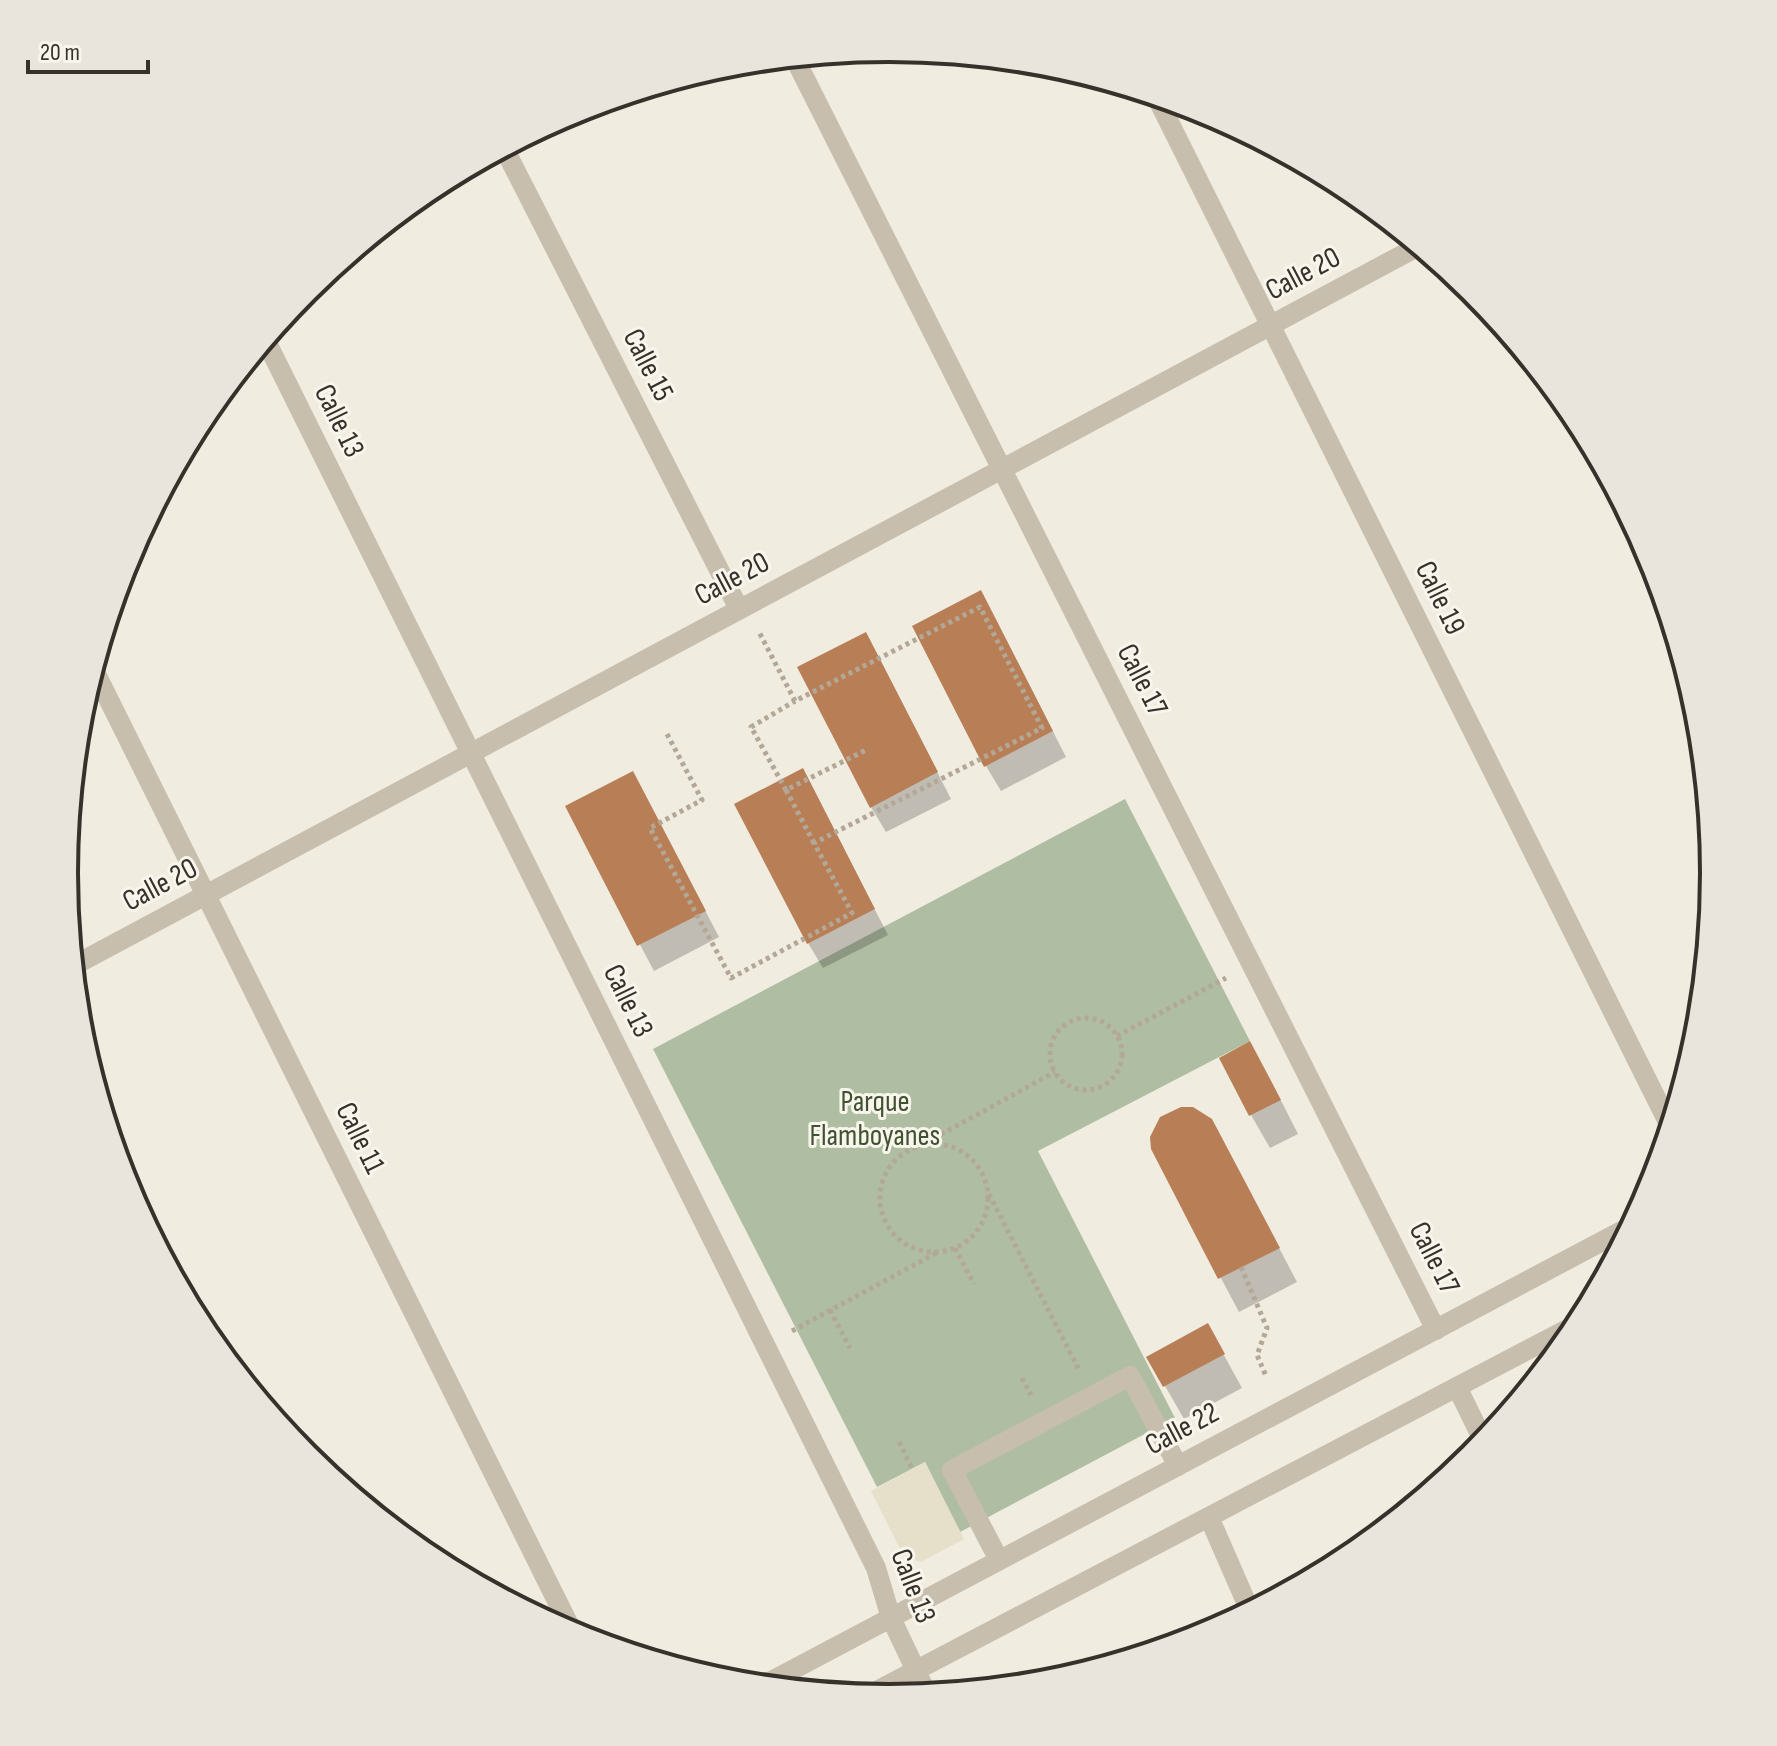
<svg xmlns="http://www.w3.org/2000/svg" width="1777" height="1746" font-family="'Sofia Sans Condensed',sans-serif">
<rect width="100%" height="100%" fill="#f0ece0"/>
<!-- green -->
<polygon fill="#afbea2" points="1125,799 1250,1041 1038,1151 1175,1418 960,1532 925,1462 877,1487 653,1049"/>
<!-- plaza -->
<polygon fill="#e6dfc9" points="925,1462 964,1539 921,1562 903,1555 871,1491"/>
<!-- shadow -->
<g fill="#0003">
<polygon points="995,618 1066,757 1001,791 986,766"/>
<polygon points="880,660 951,799 886,832 871,807"/>
<polygon points="816,796 888,935 823,968 808,943"/>
<polygon points="647,799 719,937 654,971 567,807"/>
<polygon points="1269,1077 1298,1134 1270,1148 1251,1115"/>
<polygon points="1217,1130 1297,1282 1239,1312 1158,1160"/>
<polygon points="1208,1326 1242,1388 1184,1419 1149,1358"/>
</g>
<!-- building -->
<g fill="#b87f56">
<polygon points="981,590 1053,731 984,767 912,626"/>
<polygon points="866,632 938,772 870,808 797,667"/>
<polygon points="803,768 875,909 807,944 734,804"/>
<polygon points="633,771 706,911 637,946 565,806"/>
<polygon points="1250,1041 1281,1100 1249,1116 1219,1058"/>
<polygon points="1181,1107 1193,1107 1212,1119 1280,1248 1218,1279 1151,1149 1150,1137 1160,1117"/>
<polygon points="1208,1323 1225,1354 1163,1387 1146,1357"/>
</g>
<g fill="none" stroke-linecap="round" stroke-linejoin="round">
<!-- path -->
<g stroke="#b3a897" stroke-width="5" stroke-dasharray="4 4" stroke-linecap="butt">
<polyline points="667,734 702,800 650,828 731,978 852,913 814,843 1042,728 980,607 795,701 759,632"/>
<polyline points="786,790 751,727 795,701"/>
<polyline points="814,843 786,790 866,750"/>
<circle cx="1086" cy="1054" r="36"/>
<polyline points="1117,1036 1226,978"/>
<polyline points="927,1142 1055,1072"/>
<circle cx="934" cy="1198" r="54"/>
<polyline points="989,1194 1079,1370"/>
<polyline points="955,1248 974,1284"/>
<polyline points="1241,1267 1267,1328 1257,1355 1266,1376"/>
<polyline points="830,1310 850,1348"/>
<polyline points="792,1331 938,1252"/>
<polyline points="1022,1378 1031,1395"/>
<polyline points="899,1442 912,1468"/>
</g>
<!-- minor -->
<g stroke="#c7bead" stroke-width="20">
<polyline points="794,57 1436,1330"/>
<polyline points="1156,96 1670,1126"/>
<polyline points="504,148 739,609"/>
<polyline points="265,339 876,1568 891,1618 927,1694"/>
<polyline points="93,668 574,1635"/>
<polyline points="73,966 1419,246"/>
<polyline points="1457,1387 1484,1442"/>
<polyline points="1209,1517 1250,1611"/>
<polyline points="999,1560 952,1470 1130,1376 1178,1466"/>
<polyline points="762,1686 1631,1226"/>
<polyline points="867,1696 1579,1323"/>
</g>
</g>
<g text-anchor="middle" dominant-baseline="central" stroke-width="6" stroke-linejoin="round" paint-order="stroke">
<!-- street labels -->
<g font-size="30" fill="#37312b" stroke="#f8f5ec">
<text transform="translate(1303 274) rotate(-28)">Calle 20</text>
<text transform="translate(648 365) rotate(63)">Calle 15</text>
<text transform="translate(339 421) rotate(64)">Calle 13</text>
<text transform="translate(732 579) rotate(-28)">Calle 20</text>
<text transform="translate(1440 598) rotate(64)">Calle 19</text>
<text transform="translate(1142 680) rotate(63)">Calle 17</text>
<text transform="translate(160 885) rotate(-28)">Calle 20</text>
<text transform="translate(628 1001) rotate(64)">Calle 13</text>
<text transform="translate(360 1138) rotate(64)">Calle 11</text>
<text transform="translate(1434 1258) rotate(63)">Calle 17</text>
<text transform="translate(1182 1429) rotate(-28)">Calle 22</text>
<text transform="translate(913 1586) rotate(69)">Calle 13</text>
</g>
<!-- park labels -->
<g font-size="30" fill="#405231" stroke="#f8f5ec">
<text x="875" y="1102">Parque<tspan x="875" dy="34">Flamboyanes</tspan></text>
</g>
</g>
<!-- crop -->
<path d="M0 0H1777V1746H0ZM78 873a811 811 0 1 1 1622 0a811 811 0 1 1-1622 0Z" fill="#e9e5dd" fill-rule="evenodd"/>
<path fill="none" stroke="#37312b" stroke-width="4" d="M78 873a811 811 0 1 1 1622 0a811 811 0 1 1-1622 0Z"/>
<!-- scale -->
<path d="M28 60v12h120v-12" fill="none" stroke="#37312b" stroke-width="4"/>
<text x="40" y="60" font-size="24" fill="#37312b" stroke="#f8f5ec" stroke-width="6" paint-order="stroke">20 m</text>
</svg>
